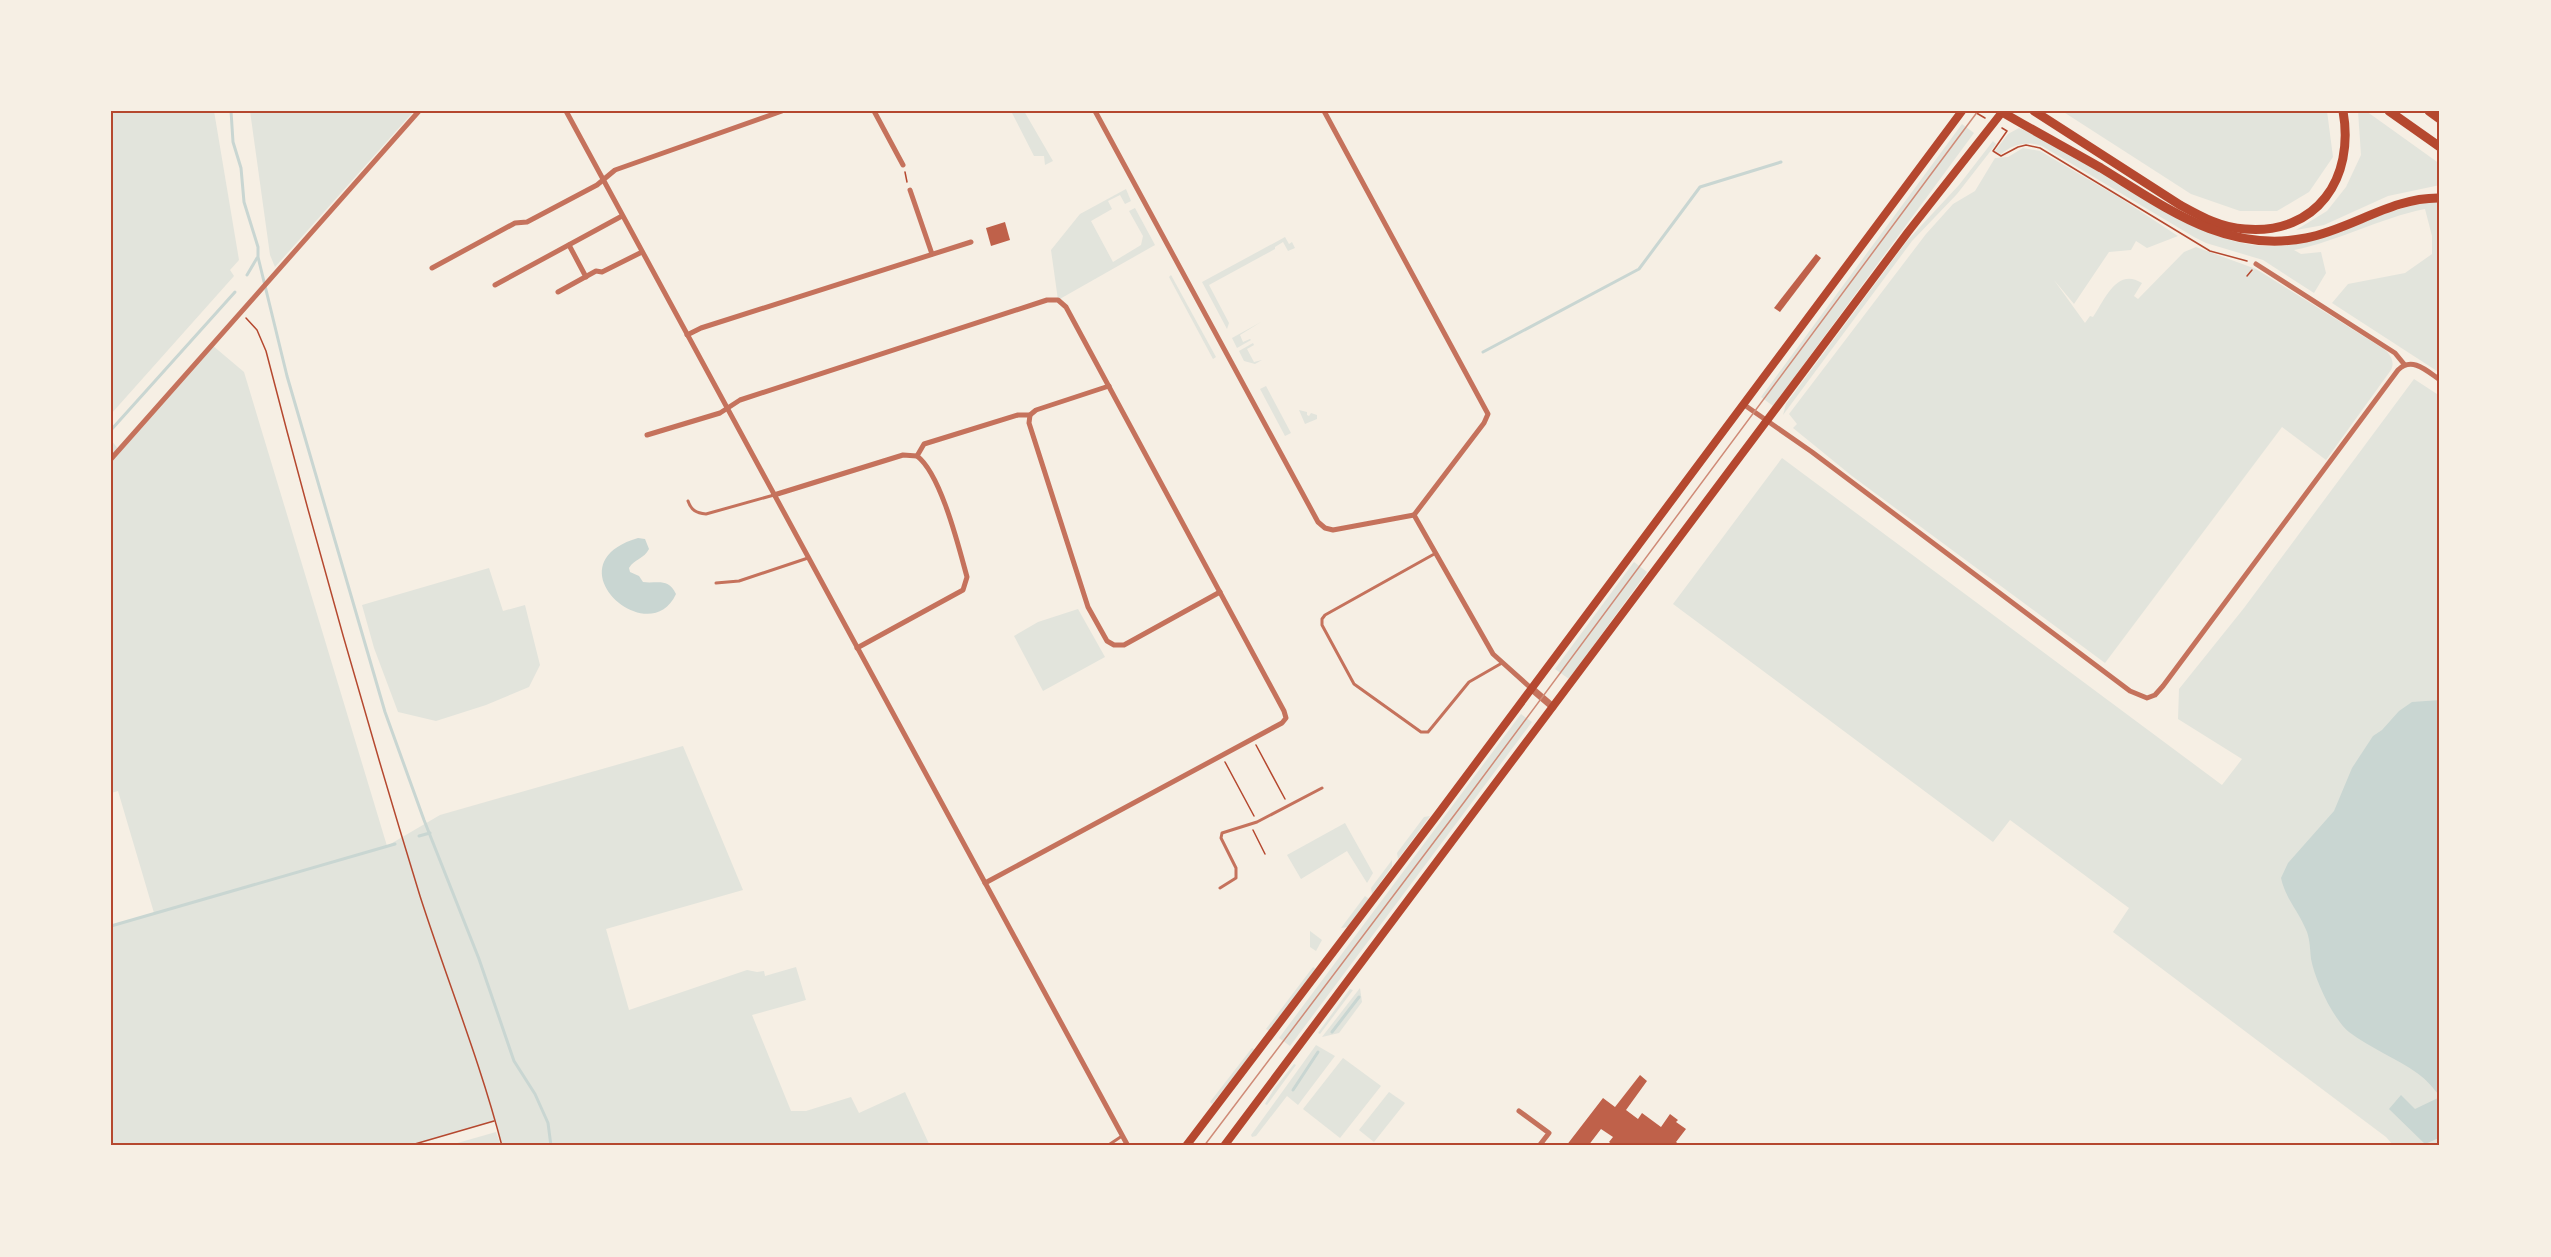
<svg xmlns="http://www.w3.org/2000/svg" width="2551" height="1257" font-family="'Exo 2',sans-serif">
<rect width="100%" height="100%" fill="#f6efe4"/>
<!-- green -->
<g fill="#e2e4dc">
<polygon points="111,111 214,111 239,260 230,270 234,276 111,414"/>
<polygon points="250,111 414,111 275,267 270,255"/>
<polygon points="1011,111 1024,111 1053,161 1045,165 1044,156 1034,156"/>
<polygon points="2062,111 2327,111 2333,157 2309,192 2277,211 2240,211 2191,194"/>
<polygon points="2358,111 2366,111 2440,164 2440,185 2388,196 2324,225 2296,230 2327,211 2346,187 2361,155"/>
<polygon points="1962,124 1974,133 1773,406 1761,397"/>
<path d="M2019 128 2043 138C2074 156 2104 174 2134 192 2188 224 2243 260 2309 241 2354 229 2393 205 2440 201V373L2332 303 2348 284 2405 273 2432 254V236L2425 209C2380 218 2339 241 2294 250L2301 254 2321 252 2326 273 2314 293 2263 260 2206 243 2194 237 2042 146C2026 141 2014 144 2001 154L1995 151 2008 134Z"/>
<polygon points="1993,141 1996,144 1957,194 1912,241 1783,415 1786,404 1907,241 1959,185"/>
<path d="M2023 148 2040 151 2120 198 2178 236 2147 248 2136 241 2131 250 2109 252 2074 304 2054 280 2085 323 2090 316 2093 317C2105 299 2117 267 2142 283L2134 296 2138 299 2184 252 2196 247 2256 269 2384 349C2391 355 2395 362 2391 370L2326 460 2282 427 2105 663 1852 476 1793 428 1797 424 1789 414 1926 234 1953 204 1975 191 1995 158 2008 157Z"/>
<polygon points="1126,189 1131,201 1125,204 1120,195 1108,201 1112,209 1091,221 1113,262 1141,245 1143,236 1129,211 1135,208 1155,245 1058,300 1051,250 1080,214"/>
<polygon points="1285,237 1289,244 1292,242 1295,248 1288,251 1283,242 1275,247 1275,249 1209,285 1229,323 1227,329 1202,282"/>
<polygon points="1171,275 1216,357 1213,359 1169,277"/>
<polygon points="1261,322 1240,335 1243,342 1250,339 1251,340 1237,348 1232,338"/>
<polygon points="1253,343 1254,345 1247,349 1254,362 1262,360 1255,364 1244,361 1239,351"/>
<polygon points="212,345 244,372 387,846 440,815 683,746 743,890 606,929 629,1010 747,970 757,972 764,971 765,976 796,967 806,1000 752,1015 791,1111 806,1111 851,1097 859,1113 905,1092 930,1146 502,1146 496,1121 408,1146 111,1146 111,926 154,913 118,791 111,793 111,440 119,450"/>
<polygon points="2414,379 2440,396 2440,1146 2394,1146 2386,1137 2113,932 2129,908 2010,820 1993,842 1673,604 1782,458 2222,785 2242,759 2178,719 2179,689 2244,608"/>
<polygon points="1266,386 1291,433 1285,436 1260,389"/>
<polygon points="1299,410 1307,412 1307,415 1309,416 1311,413 1317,415 1317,419 1305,424"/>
<polygon points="1634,562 1647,572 1569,679 1555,669"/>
<polygon points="489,568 503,611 525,605 540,665 529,687 486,705 436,721 398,712 374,648 362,605"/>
<polygon points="1078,609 1105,657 1043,691 1014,636 1038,622"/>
<polygon points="1521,714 1532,722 1290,1046 1279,1038"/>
<polygon points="1430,816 1398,859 1397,853 1424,817"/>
<polygon points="1345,823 1373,873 1367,883 1347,851 1301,879 1287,855"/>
<polygon points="1392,860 1392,866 1372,894 1371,888"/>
<polygon points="1365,896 1369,899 1348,927 1341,928"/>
<polygon points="1310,931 1322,940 1316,951 1310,947"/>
<polygon points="1313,967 1316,969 1270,1031 1266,1029"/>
<polygon points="1360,988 1362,1002 1339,1033 1322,1037"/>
<polygon points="1350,989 1353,990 1320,1034 1318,1033"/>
<polygon points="1316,1045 1335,1056 1298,1105 1287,1096 1256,1136 1252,1137 1251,1135"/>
<polygon points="1252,1048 1255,1050 1212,1104 1210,1102"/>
<polygon points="1343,1058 1381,1086 1340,1138 1303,1109"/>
<polygon points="1294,1064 1296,1065 1267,1105 1265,1104 1274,1089"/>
<polygon points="1389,1092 1405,1103 1374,1142 1359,1130"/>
<polygon points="496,1132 501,1146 447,1146"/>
</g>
<!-- water -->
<g fill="#c9d6d2">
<path d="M638 538 645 539 649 549C644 559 634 559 629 568L630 572 639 576 643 582C657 584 668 577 676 594 649 653 549 564 638 538Z"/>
<path d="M2440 700V1096C2433 1088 2426 1079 2417 1073 2396 1058 2370 1048 2349 1032 2333 1019 2315 980 2311 959 2310 949 2310 941 2307 932 2299 911 2286 900 2281 878L2288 863 2334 811 2352 768 2373 736 2382 730 2399 711 2412 702Z"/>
<polygon points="2401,1095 2415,1109 2440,1097 2439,1138 2425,1144 2389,1109"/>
</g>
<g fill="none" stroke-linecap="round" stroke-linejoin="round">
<!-- stream -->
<g stroke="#c9d6d2" stroke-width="3">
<polyline points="231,111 233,142 241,168 244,202 258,247 258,257 287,376 385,712 424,820 479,959 514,1061 535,1094 548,1123 551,1146"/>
<polyline points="247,275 257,258"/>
<polyline points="1483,352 1639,269 1700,187 1781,162"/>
<polyline points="111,430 235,292"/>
<polyline points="419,836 430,833"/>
<polyline points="111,926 395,844"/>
<polyline points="1332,1032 1359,997"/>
<polyline points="1293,1090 1318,1052"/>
</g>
</g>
<!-- building -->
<g fill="#bf614a">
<polygon points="1005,222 1010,240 991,246 986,228"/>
<polygon points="1816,254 1821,258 1780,312 1774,308"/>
<polygon points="1640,1075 1647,1081 1626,1110 1638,1119 1642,1113 1661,1127 1670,1114 1678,1120 1676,1122 1686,1129 1676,1142 1681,1146 1614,1146 1609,1142 1613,1137 1601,1129 1588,1146 1566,1146 1603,1098 1615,1107"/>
</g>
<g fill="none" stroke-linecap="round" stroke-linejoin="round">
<!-- path -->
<g stroke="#b5482f" stroke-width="1.5">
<polyline points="1973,111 1985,118"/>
<polyline points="2002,128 2007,131 1993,151 2001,156 2018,147 2026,145 2040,148 2210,251 2247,261"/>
<polyline points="905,172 907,182"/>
<polyline points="2247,276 2252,270"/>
<path d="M246 318 257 330 266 351C313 533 365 717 420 896 447 980 480 1061 502 1146"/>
<polyline points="1256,745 1285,799"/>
<polyline points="1225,762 1254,816"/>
<polyline points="1253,830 1265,854"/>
<polyline points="408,1146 494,1121"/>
</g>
<!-- service -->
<g stroke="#c5725c" stroke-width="3">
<path d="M688 501C691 510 696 513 706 514L774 495"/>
<polyline points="1436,553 1325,615 1322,619 1322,625 1354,684 1421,732 1428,732 1433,726 1469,682 1502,663"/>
<polyline points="716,583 739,581 808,558"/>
<polyline points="1220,888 1236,878 1236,868 1221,838 1222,833 1257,822 1322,788"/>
<polyline points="1107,1146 1122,1136"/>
</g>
<!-- minor -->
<g stroke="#c5725c" stroke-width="5">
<polyline points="566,111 1128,1146"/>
<polyline points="874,111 903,165"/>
<polyline points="1095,111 1318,522 1325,528 1333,530 1414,515"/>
<polyline points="1324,111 1488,414 1484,423 1414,515"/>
<polyline points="910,190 932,254"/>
<polyline points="569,245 586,277"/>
<polyline points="2256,264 2395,353 2404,364"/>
<polyline points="432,268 515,223 527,222 597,185 615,170 782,111"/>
<polyline points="495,285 622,216"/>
<polyline points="558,292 596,271 602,272 642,252"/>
<polyline points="687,335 701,328 971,242"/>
<path d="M1743 404 1812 452 2130 691 2147 698 2155 695 2163 686 2398 370C2412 356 2427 371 2440 380"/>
<polyline points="1030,415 1029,423 1088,607 1107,641 1114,645 1124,645 1220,592"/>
<polyline points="647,435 720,413 740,400 1047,300 1058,300 1066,307 1284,711 1286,718 1282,723 985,883"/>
<polyline points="917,456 924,444 1018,415 1030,415 1036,410 1109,386"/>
<polyline points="111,459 419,111"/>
<path d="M774 495 903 455 917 456C941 474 959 548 967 577L963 590 857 648"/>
<polyline points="1414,515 1493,654 1532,689"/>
<polyline points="1519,1111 1549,1133 1539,1146"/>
</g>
<!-- tertiary -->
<polyline stroke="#c5725c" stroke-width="7" points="1532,689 1553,707"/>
<!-- secondary -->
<g stroke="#b5482f" stroke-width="8">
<polyline points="1186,1146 1438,814 1962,111"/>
<polyline points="1224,1146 1908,232 2003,111"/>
</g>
<!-- motorway -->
<g stroke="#b5482f" stroke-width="9">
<path d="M2034 111 2180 205C2200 216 2221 228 2245 229 2317 235 2355 178 2343 111"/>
<polyline points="2389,111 2440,147"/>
<polyline points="2429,111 2440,119"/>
<path d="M2002 112C2034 131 2068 149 2101 168 2165 207 2226 254 2306 238 2352 229 2392 197 2440 198"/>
</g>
<!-- tram -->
<polyline stroke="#cf8b77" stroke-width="1.5" points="1204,1146 1465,801 1978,111"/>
</g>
<!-- border -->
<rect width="2551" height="1257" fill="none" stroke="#f6efe4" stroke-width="225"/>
<rect x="112" y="112" width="2326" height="1032" fill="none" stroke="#b5482f" stroke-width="2"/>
</svg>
